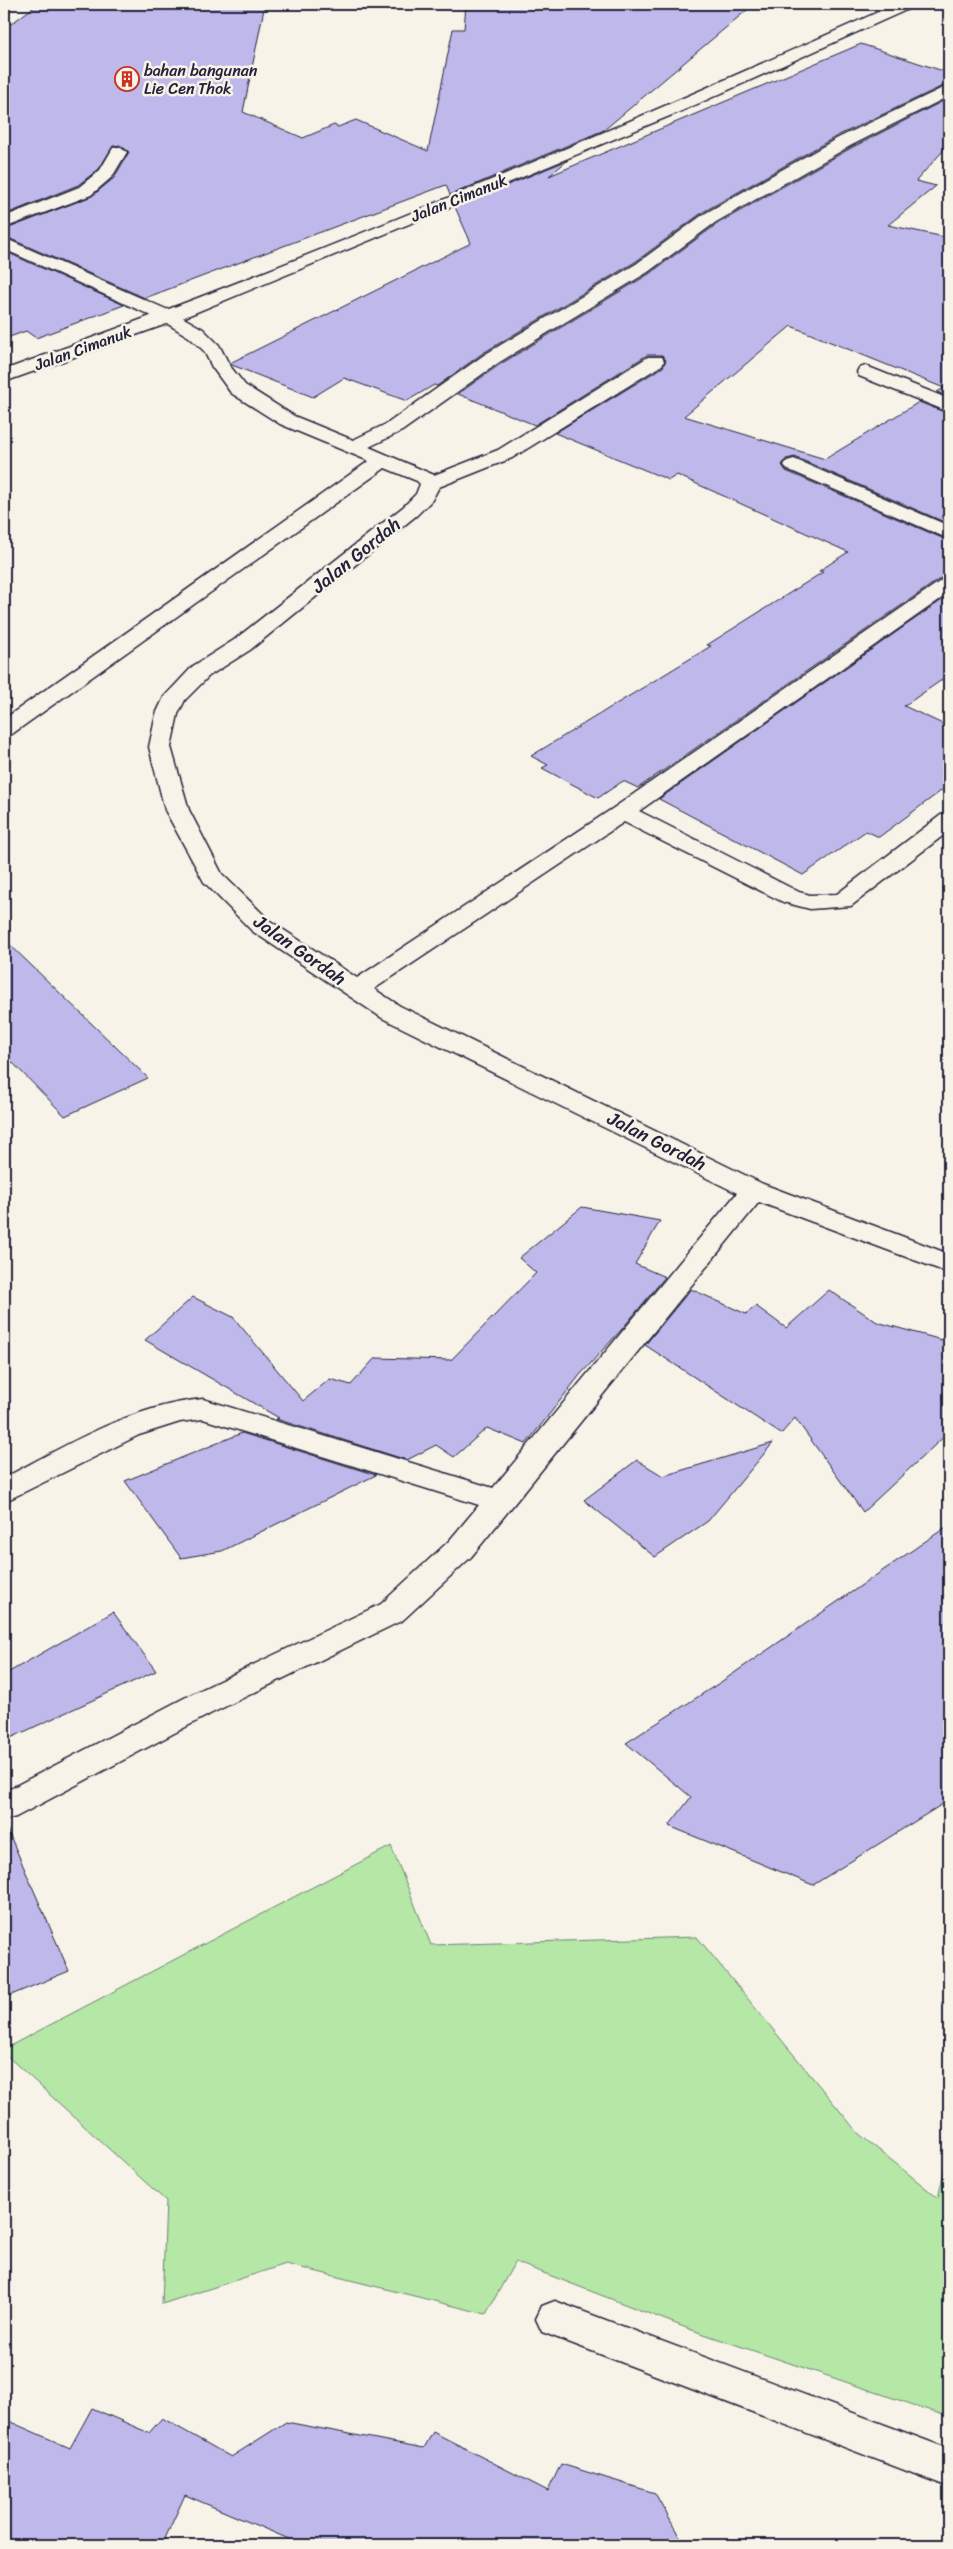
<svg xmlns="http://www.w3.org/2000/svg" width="953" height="2549" font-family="Sriracha,sans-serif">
<rect width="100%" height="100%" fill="#f7f3e8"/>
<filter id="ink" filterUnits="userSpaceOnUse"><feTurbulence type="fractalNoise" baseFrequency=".02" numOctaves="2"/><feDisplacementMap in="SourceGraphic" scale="10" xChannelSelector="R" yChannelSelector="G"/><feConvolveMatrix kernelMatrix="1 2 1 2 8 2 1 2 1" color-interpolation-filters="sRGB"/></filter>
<g filter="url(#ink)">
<!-- green -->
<polygon fill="#b5e7a7" stroke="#6c8471" points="391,1846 431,1945 697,1937 858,2133 938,2198 949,2148 949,2417 689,2329 515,2262 486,2314 286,2264 162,2304 166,2201 4,2053 4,2049"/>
<!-- building -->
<g fill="#bfb9eb" stroke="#22223b">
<polygon points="38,4 265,4 243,112 303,138 334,125 338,127 356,120 428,151 453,29 464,29 466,4 754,4 604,130 450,195 446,185 145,298 4,236 4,230 92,196 114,178 129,152 120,145 113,146 99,169 78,185 4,215 4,29"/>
<polygon points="861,44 949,73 949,83 837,136 703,212 635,262 483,353 437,386 434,385 407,401 344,378 313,397 232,365 230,363 471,243 455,207 568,160 549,176"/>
<polygon points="949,98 949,144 916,181 936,186 888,225 949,238 949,397 937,392 944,388 791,326 684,416 825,459 919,402 949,414 949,524 795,457 786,459 782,465 786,471 949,541 949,576 941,578 638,788 623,781 598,798 542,768 548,765 531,756 711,646 707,645 823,572 819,571 848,552 677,475 669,480 555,433 663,367 666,360 662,355 647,355 535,425 458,394 499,365 649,274 717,224 851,148"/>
<polygon points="4,251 124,305 36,338 26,331 4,339"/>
<polygon points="949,595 949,675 904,706 949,727 949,785 879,837 866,831 803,875 659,799"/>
<polygon points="4,939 148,1078 65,1116 4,1054"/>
<polygon points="582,1207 660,1221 635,1264 665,1277 622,1329 580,1375 526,1444 487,1428 454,1457 436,1445 407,1460 276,1419 279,1418 145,1340 193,1297 233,1317 303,1401 330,1379 351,1385 375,1358 451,1360 536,1273 519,1258"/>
<polygon points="691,1289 746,1314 756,1306 786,1328 829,1290 877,1322 949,1342 949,1432 863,1512 795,1418 781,1434 645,1345"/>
<polygon points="242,1433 376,1475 222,1551 181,1558 125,1481"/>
<polygon points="773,1443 708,1521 655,1557 584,1500 637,1460 663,1476"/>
<polygon points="949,1525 949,1800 813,1885 669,1826 691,1797 626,1743 724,1680"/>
<polygon points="113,1612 156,1671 4,1741 4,1675"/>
<polygon points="4,1822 69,1971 4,1998"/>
<polygon points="92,2408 149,2433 162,2418 231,2457 286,2422 424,2448 433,2432 548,2491 561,2464 655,2493 684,2545 303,2545 185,2495 162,2545 4,2545 4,2419 70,2448"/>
</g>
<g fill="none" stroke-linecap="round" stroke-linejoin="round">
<defs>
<g id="minor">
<path d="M949 85V96L850 146 716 222 648 272 498 363 402 431 369 447 434 475 498 450 648 357H662L664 361 662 365 512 458 439 487 432 500 417 515 250 650 209 676 185 700 178 714 171 747 189 810 222 874 270 921 357 978 615 807 942 580 949 578V593L639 811 799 892 810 895 837 894 941 815 949 813V831L851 906 810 909 783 902 624 822 374 989 400 1006 763 1184 949 1254V1273L759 1202 471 1557 403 1620 212 1713 16 1817 4 1820V1792L190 1695 381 1604 449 1541 479 1505 203 1419 180 1422 139 1435 4 1502V1478C67 1445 130 1406 203 1399L493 1488 737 1193 382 1018 252 931 204 882 165 810 149 747 156 714 164 697 193 666 234 640 403 507 416 494 420 484 417 481 385 468 12 734 4 736V719L369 461 280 424 231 393 212 367 204 351 189 337 163 321 4 249V238L175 313 203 329 219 345 230 366 245 385 294 416 353 440 388 423 484 355 636 264 704 214 838 138Z"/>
<polygon points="119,147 127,152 112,177 91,195 4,228 4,217 79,187 100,170 113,148"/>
<polygon points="866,366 949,399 949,412 859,376 857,372 859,368"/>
<polygon points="794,459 949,526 949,539 787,469 784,465 787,461"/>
<polygon points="555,2301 949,2449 949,2487 542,2332 536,2319 542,2306"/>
</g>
<path id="major" d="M896 4H916L913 7 684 110 175 321 4 382V370C306 262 603 135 896 4Z"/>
</defs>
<!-- minor casing -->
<use href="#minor" stroke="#22223b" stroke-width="3"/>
<!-- major casing -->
<use href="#major" stroke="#22223b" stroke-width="3"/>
<!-- minor -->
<use href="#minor" fill="#f7f3e8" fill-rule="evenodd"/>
<!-- major -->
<use href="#major" fill="#f7f3e8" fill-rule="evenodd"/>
</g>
</g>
<!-- icons -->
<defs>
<symbol id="building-ring" viewBox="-11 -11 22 22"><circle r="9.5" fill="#f7f3e8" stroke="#c8321e" stroke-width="1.5"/><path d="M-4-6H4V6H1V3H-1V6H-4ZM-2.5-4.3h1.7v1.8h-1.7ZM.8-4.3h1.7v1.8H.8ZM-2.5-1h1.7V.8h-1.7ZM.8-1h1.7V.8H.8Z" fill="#c8321e"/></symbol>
</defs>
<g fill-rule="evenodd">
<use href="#building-ring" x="113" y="65" width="28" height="28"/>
</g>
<g text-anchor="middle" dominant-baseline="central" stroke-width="5" stroke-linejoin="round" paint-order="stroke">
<!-- far-poi labels -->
<g font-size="16" fill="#22223b" stroke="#f7f3e8" text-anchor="start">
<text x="144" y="70">bahan bangunan<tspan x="144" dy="18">Lie Cen Thok</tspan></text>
</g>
<!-- far-street labels -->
<g font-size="16" fill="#22223b" stroke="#f7f3e8">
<text transform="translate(459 198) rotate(-22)">Jalan Cimanuk</text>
<text transform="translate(83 348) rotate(-20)">Jalan Cimanuk</text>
</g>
<!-- street labels -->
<g font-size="19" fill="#22223b" stroke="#f7f3e8">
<text transform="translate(356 555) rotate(-39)">Jalan Gordah</text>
<text transform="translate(300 950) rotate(35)">Jalan Gordah</text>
<text transform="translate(657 1141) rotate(27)">Jalan Gordah</text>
</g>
</g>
<!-- margin -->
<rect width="953" height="2549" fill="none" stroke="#f7f3e8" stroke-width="20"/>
<rect x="10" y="10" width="933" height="2529" fill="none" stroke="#22223b" stroke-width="2" filter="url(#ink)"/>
</svg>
